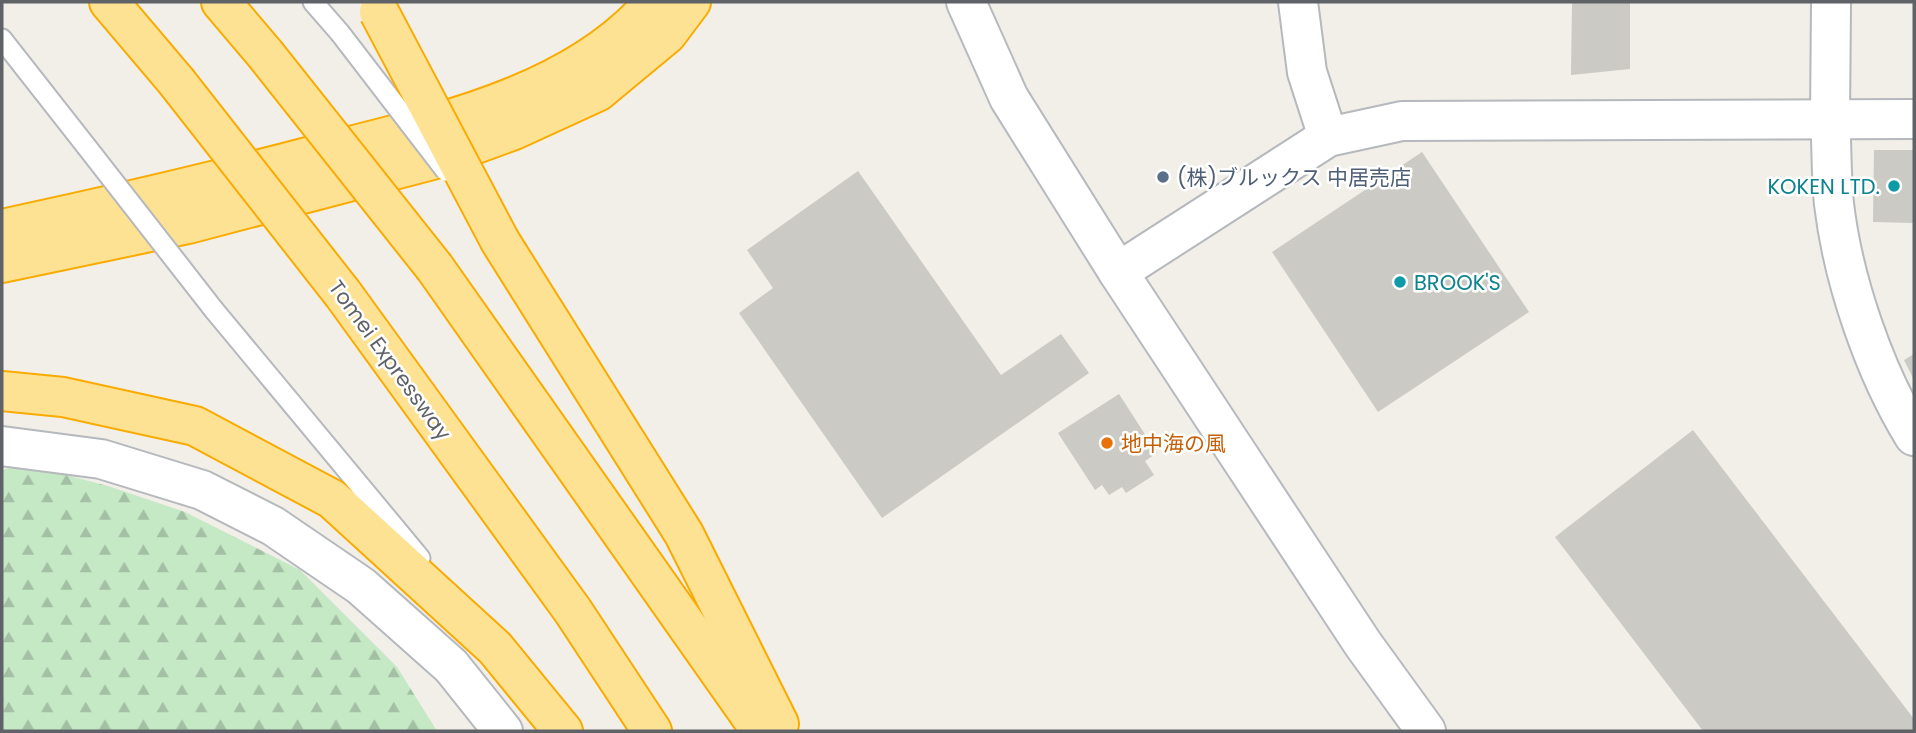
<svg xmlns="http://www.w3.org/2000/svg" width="1916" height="733" font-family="Poppins,'Noto Sans JP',sans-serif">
<defs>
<pattern id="forest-firs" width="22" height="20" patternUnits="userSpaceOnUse" patternTransform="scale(1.75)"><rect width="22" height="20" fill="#c5e8c5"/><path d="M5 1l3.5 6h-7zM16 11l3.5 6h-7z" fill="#a3c0a4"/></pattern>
</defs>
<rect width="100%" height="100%" fill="#f1efe8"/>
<!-- forest -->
<polygon fill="url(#forest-firs)" points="24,464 108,486 185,512 300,570 397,667 437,731 2,731 2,470"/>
<!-- building -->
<g fill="#cccac5">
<polygon points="1572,2 1630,2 1630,69 1571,75"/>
<polygon points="1874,150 1914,150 1914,223 1873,222"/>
<polygon points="1422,152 1529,312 1378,412 1272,252"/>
<polygon points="858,171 1001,375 1061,334 1089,373 882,518 739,313 773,288 747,250"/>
<polygon points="1914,354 1914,380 1904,360"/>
<polygon points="1119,394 1157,453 1145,461 1154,475 1126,493 1122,487 1109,495 1102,485 1095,490 1058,433"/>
<polygon points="1693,430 1914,719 1914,731 1703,731 1555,537"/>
</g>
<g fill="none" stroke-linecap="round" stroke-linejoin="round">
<defs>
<g id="lane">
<polyline points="313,2 340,33"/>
<polyline points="2,39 86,146"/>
<polyline points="214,310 420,558"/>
</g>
<g id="street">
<polyline points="1298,2 1307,72 1328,137"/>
<polyline points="1830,118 1831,2"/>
<polyline points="1118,272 1328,137 1402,121 1914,119"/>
<polyline points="2,446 101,459 202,490 273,526 361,586 451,666 503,731"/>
</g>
<g id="secondary">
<polyline points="966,2 1009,98 1118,272 1363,644 1426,731"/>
<path d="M1830 118C1832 147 1831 176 1834 204 1843 280 1874 371 1914 436"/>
</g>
<g id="highway">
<polyline points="109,2 176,81"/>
<polyline points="221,2 266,55"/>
<path d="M2 229C105 207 209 183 311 156 427 126 573 98 654 2"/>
<polyline points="500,241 684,534 779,724"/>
<polyline points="2,263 188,224 432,160 514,130 597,92 667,34 691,2"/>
<polyline points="435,268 761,731"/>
<polyline points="343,294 573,611 652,731"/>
<polyline points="2,391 63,397 195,426 332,499 495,648 563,731"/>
</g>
</defs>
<!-- lane casing -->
<use href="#lane" stroke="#b5b8bc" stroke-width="23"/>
<!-- street casing -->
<use href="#street" stroke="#b5b8bc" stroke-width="42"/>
<!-- secondary casing -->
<use href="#secondary" stroke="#b6babf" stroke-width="42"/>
<!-- highway casing -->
<use href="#highway" stroke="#f9ab00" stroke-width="42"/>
<!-- lane -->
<use href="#lane" stroke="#fff" stroke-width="19"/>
<!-- street -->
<use href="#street" stroke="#fff" stroke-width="38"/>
<!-- secondary -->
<use href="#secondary" stroke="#fff" stroke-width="38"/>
<!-- highway -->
<use href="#highway" stroke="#fde293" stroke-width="38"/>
<defs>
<g id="lane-bridge">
<polyline points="340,33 446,171"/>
<polyline points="86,146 214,310"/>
</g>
<g id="highway-bridge">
<polyline points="379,12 500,241"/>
<polyline points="266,55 435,268"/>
<polyline points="176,81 343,294"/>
</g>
</defs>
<!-- lane-bridge casing -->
<use href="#lane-bridge" stroke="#b5b8bc" stroke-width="23" stroke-linecap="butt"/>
<!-- highway-bridge casing -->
<use href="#highway-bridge" stroke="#f9ab00" stroke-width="42" stroke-linecap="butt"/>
<!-- lane-bridge -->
<use href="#lane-bridge" stroke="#fff" stroke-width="19"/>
<!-- highway-bridge -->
<use href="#highway-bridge" stroke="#fde293" stroke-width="38"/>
</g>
<!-- markers -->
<circle fill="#5c6f8a" stroke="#fff" stroke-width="2.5" cx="1163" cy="177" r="7"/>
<g fill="#0f9aa8" stroke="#fff" stroke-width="2.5">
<circle cx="1894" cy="186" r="7"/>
<circle cx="1400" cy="282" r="7"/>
</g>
<circle fill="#e8710a" stroke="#fff" stroke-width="2.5" cx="1107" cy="443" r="7"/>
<g text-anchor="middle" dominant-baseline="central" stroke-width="5" stroke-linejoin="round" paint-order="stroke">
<!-- service labels -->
<g font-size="21" fill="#4e5e75" stroke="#fff" text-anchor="start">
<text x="1177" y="177">(株)ブルックス 中居売店</text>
</g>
<!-- culture labels -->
<g font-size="21" fill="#0d838f" stroke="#fff" text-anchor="end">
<text x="1880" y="186">KOKEN LTD.</text>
<text x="1414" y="282" text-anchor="start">BROOK'S</text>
</g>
<!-- street labels -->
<g font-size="21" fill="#5f6368" stroke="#fff">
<text transform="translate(390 360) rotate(54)">Tomei Expressway</text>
</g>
<!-- food labels -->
<g font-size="21" fill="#c56008" stroke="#fff" text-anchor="start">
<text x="1121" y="443">地中海の風</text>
</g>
</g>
<!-- border -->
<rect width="1916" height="733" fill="none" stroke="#5f6368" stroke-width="7"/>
</svg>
